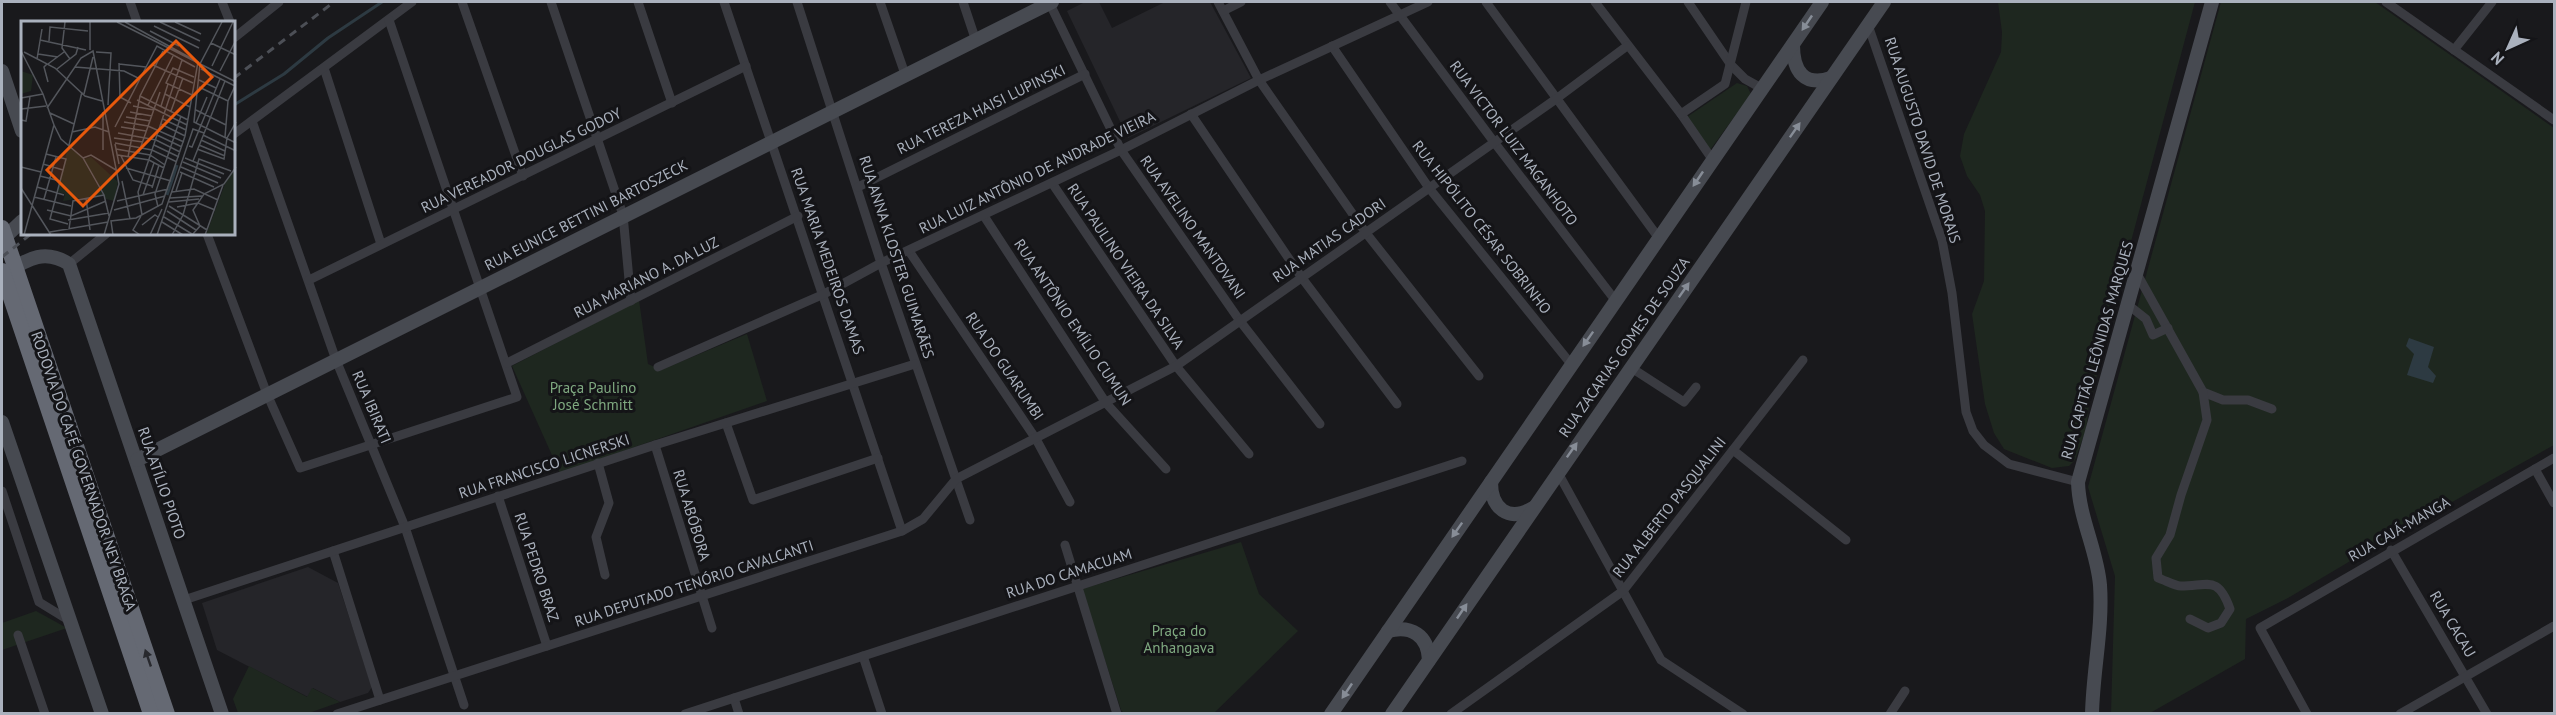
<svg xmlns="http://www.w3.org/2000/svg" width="2556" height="715" font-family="'PT Sans',sans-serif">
<rect width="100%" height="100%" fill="#19191c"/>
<!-- built -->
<g fill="#252529">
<polygon points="1085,2 1099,2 1112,28 1165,2 1210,2 1251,78 1128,138 1067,11"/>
<polygon points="308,567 338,583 372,687 368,693 340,702 313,688 308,697 217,650 202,603"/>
</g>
<!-- green -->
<g fill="#1e271f">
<polygon points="1998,2 2195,2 2129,249 2119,284 2110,303 2105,344 2089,405 2086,430 2075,460 2069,466 2052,468 2004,449 1994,433 1985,404 1972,314 1984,281 1985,211 1980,195 1967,176 1960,156 1964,134 2001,52 2002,32"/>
<polygon points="2221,2 2375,2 2554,128 2554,445 2411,525 2288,598 2246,619 2245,659 2150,713 2111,713 2115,576 2088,487"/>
<polygon points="1737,83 1747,86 1751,94 1710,150 1687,117"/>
<polygon points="639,300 648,364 661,370 747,334 767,401 560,473 512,366"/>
<polygon points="1241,542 1259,594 1298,631 1214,713 1124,713 1121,710 1082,589"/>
<polygon points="36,611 67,628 2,650 2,623"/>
<polygon points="249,666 307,697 312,688 340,702 309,713 238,713 233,699"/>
</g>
<!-- water -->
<polygon fill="#2d3a42" points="2409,338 2434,347 2428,367 2436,376 2433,383 2407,375 2414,354 2406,346"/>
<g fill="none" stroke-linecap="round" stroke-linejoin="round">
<!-- stream -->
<polyline stroke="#2d3a42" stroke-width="3" points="234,105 284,74 328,38 382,2"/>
<!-- street -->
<g stroke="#3a3b41" stroke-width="9">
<polyline points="130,2 137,22"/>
<polyline points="222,2 230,22"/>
<polyline points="462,2 523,176"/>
<polyline points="551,2 623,215 631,301"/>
<polyline points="638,2 672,103"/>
<polyline points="724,2 902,531"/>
<polyline points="797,2 881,263 970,520"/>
<polyline points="880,2 905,74"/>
<polyline points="963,2 975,38"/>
<polyline points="1049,2 1121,150 1240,321 1320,424"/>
<polyline points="1218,2 1259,80 1366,233 1479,376"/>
<polyline points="1390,2 1494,142 1615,300"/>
<polyline points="1486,2 1658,237"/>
<polyline points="1595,2 1681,114 1712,159"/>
<polyline points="1688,2 1731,65 1745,79 1763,89"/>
<polyline points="2386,2 2554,120"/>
<polyline points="1223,11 1241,2"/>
<polyline points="1868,25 1942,240 1952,293 1966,412 1973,431 1984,445 2009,464 2078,482"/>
<polyline points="234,38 279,2"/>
<polyline points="1332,46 1429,188 1571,364"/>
<polyline points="2454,50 2492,2"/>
<polyline points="324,68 381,244"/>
<polyline points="1191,114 1302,278 1397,404"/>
<polyline points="1681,114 1725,84 1746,2"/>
<polyline points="252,121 336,360 405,527 464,705"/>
<polyline points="234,134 412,2"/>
<polyline points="1052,183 1176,366 1249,454"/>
<polyline points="858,187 1085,74"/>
<polyline points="984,216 1106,403 1166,469"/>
<polyline points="207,234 267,394 300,468 517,397 389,20"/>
<polyline points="909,251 1036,439 1070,502"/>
<polyline points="69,264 106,234"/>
<polyline points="2136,272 2203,392 2223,400 2248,400 2272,409"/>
<polyline points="309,280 746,66"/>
<polyline points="2127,304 2146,319 2153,335 2168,328"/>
<polyline points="507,363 798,216"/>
<polyline points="658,367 824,294 881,263 1121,150 1259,80 1428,2"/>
<polyline points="1630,367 1684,402 1696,387"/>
<polyline points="726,423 753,500 878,458"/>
<polyline points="655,445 712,628"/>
<polyline points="1733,450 1846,540"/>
<polyline points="598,463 609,503 596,537 605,575"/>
<polyline points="2535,469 2554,503"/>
<polyline points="1557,471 1661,660 1743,714"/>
<polyline points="2,491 39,602 70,621"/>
<polyline points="498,496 547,646"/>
<polyline points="1065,545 1117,714"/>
<polyline points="2391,550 2487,714"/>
<polyline points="333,551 380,700"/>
<polyline points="184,600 655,445 915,364"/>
<path d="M2190 619 2208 628 2221 623 2230 609C2218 575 2208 586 2181 586 2174 586 2165 580 2158 578L2156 558 2170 535 2181 495 2207 420 2203 392"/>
<polyline points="18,635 45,714"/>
<polyline points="863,656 882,714"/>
<polyline points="734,698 739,714"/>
<polyline points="337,714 902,531 923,519 956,479 1176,366 1556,99 1627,46"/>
<polyline points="685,714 1462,461"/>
<polyline points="1451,714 1623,591 1803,360"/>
<polyline points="1890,714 1905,691"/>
<polyline points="2307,714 2260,628 2554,458"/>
<polyline points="2400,714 2554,626"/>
</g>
<!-- secondary -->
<g stroke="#474a51" stroke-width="14">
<path d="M1793 45C1793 71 1804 87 1831 78"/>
<polyline points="2,71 22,131"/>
<polyline points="2,240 22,221"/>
<path d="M8 272C28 258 46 249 69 264L222 714"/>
<polyline points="2,422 102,714"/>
<polyline points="137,460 1052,2"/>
<path d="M1491 482C1491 508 1508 523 1533 508"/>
<path d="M1388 631C1411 625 1428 635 1429 660"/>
<polyline points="1331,714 1822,2"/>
<polyline points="1392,714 1884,2"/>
<path d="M2092 714C2093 670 2103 628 2100 585 2097 550 2079 518 2078 482L2212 2"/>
</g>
<!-- highway -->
<g stroke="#656973" stroke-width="16">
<polyline points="2,228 167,714"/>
<polyline points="2,271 151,714"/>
</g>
<!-- rail -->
<g stroke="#4c4f56" stroke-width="3" stroke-dasharray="8 6" stroke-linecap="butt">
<polyline points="234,78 334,2"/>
<polyline points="2,257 31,234"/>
</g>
</g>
<!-- one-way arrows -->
<defs><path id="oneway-solid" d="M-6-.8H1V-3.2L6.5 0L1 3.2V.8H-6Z" transform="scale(1.5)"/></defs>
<g fill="#878d97">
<use href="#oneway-solid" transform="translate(1807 23) rotate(124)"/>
<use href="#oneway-solid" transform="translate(1795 130) rotate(-55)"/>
<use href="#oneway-solid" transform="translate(1698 179) rotate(124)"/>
<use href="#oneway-solid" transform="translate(1684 290) rotate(-55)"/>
<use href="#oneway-solid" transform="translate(1588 339) rotate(125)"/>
<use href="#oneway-solid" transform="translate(1572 450) rotate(-55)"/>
<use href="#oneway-solid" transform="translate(1457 530) rotate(125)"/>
<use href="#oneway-solid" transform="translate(1462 611) rotate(-56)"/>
<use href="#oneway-solid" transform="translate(1347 691) rotate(124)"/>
</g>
<use fill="#28292e" href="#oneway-solid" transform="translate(148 658) rotate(-109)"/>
<g text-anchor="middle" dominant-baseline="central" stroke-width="6" stroke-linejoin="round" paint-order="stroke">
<!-- street labels -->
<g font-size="15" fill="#aab1bd" stroke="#141417">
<text transform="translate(981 109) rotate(-26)">RUA TEREZA HAISI LUPINSKI</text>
<text transform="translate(1923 140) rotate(72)">RUA AUGUSTO DAVID DE MORAIS</text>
<text transform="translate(1514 143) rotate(53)">RUA VICTOR LUIZ MAGANHOTO</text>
<text transform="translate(521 160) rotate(-26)">RUA VEREADOR DOUGLAS GODOY</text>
<text transform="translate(1037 172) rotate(-26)">RUA LUIZ ANTÔNIO DE ANDRADE VIEIRA</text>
<text transform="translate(586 215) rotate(-27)">RUA EUNICE BETTINI BARTOSZECK</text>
<text transform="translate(1193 227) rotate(55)">RUA AVELINO MANTOVANI</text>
<text transform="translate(1482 227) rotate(52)">RUA HIPÓLITO CÉSAR SOBRINHO</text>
<text transform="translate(1329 240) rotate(-35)">RUA MATIAS CADORI</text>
<text transform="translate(897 257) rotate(72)">RUA ANNA KLOSTER GUIMARÃES</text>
<text transform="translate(828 261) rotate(71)">RUA MARIA MEDEIROS DAMAS</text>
<text transform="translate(1126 266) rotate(56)">RUA PAULINO VIEIRA DA SILVA</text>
<text transform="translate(646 277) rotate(-27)">RUA MARIANO A. DA LUZ</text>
<text transform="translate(1073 322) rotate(56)">RUA ANTÔNIO EMÍLIO CUMUN</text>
<text transform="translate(1624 347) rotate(-55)">RUA ZACARIAS GOMES DE SOUZA</text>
<text transform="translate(2097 350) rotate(-74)">RUA CAPITÃO LEÔNIDAS MARQUES</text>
<text transform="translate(1005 366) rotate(56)">RUA DO GUARUMBI</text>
<text transform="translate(372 407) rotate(67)">RUA IBIRATI</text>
<text transform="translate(544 466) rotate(-18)">RUA FRANCISCO LICNERSKI</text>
<text transform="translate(84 471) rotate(71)">RODOVIA DO CAFÉ GOVERNADOR NEY BRAGA</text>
<text transform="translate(162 483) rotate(71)">RUA ATÍLIO PIOTO</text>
<text transform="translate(1669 507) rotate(-52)">RUA ALBERTO PASQUALINI</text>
<text transform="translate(692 515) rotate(73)">RUA ABÓBORA</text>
<text transform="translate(2399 529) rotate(-30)">RUA CAJÁ-MANGA</text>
<text transform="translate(537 567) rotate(72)">RUA PEDRO BRAZ</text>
<text transform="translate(1069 573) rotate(-18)">RUA DO CAMACUAM</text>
<text transform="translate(694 583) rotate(-18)">RUA DEPUTADO TENÓRIO CAVALCANTI</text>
<text transform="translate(2453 624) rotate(59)">RUA CACAU</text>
</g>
<!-- park labels -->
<g font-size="15" fill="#7fa980" stroke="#141417">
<text x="593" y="387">Praça Paulino<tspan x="593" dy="17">José Schmitt</tspan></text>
<text x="1179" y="630">Praça do<tspan x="1179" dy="17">Anhangava</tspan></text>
</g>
</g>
<!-- overview -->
<g transform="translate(21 21)">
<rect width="214" height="214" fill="#19191c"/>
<path d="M0 50 12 54 10 70 0 73ZM47 125 61 137 82 174 42 180 44 173 37 171ZM70 136 97 161 93 180 85 178 63 138ZM214 147V214H185L204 163Z" fill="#1e271f"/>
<path fill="none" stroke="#2d3a42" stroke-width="3" d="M146 174 156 144"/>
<path fill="none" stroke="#53565c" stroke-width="1.5" d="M44 1 41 27 49 38M69 1V29M96 1 215 61M139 1 179 20M154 1 180 13M201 1 179 43 173 101 215 122M133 5 178 27M129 10 158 25M19 19 65 29M28 20 29 6 67 10M190 22 215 34M0 30 22 73 33 104 3 214M3 31 34 47 64 75 81 80M75 31 90 32 87 84M17 33 37 36M16 38 21 8M98 42 99 76 110 82M26 43 23 46 27 61M27 43 43 31M98 43 125 46M132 44 172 62M191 45 212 1M54 46 103 50 119 58M36 48 55 33 57 26M180 48 214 65M199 50 215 19M178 59 195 67M178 66 207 80M63 73 72 36M144 73 169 86M171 74 145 62 152 47 173 56M119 75 167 99M0 77 22 73M116 79 166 104M127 84 152 35M112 85 133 89M140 85 147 63M26 87 60 37 72 30 98 163 83 214M0 88 25 85M175 89 205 104M150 90 162 57M109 91 131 95M29 92 53 103M105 96 129 100M142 98 165 109M0 99 5 100 9 76M103 101 127 105 163 121M175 102 186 76M140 103 164 115M33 104 40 118 62 137 83 174 88 195M94 106 136 25 174 46M100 106 125 110M51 111 74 106 88 111M97 112 135 119 159 131M136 114 161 126M182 114 215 130M204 116 207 80 214 65M93 117 122 121M180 119 204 130M94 122 131 129 156 141M94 123 98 143M48 124 61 71M133 124 158 136M178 124 204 135M168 125 171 126 199 58M95 128 129 134 144 144M176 128 203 138 206 117 215 101M82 129V91M118 131 139 71M25 133 45 138 29 198 47 203M97 134 128 139 143 147M100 135 112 159 131 165M107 136 119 75 142 30M62 137 70 134 95 149M164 137 203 153M172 140 204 60M162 141 200 157M22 143 42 149M0 146 20 151M160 146 197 162M105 147 150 160M159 151 193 166M19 155 39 160M101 160 109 198M16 166 43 174M0 167 30 214M131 167 138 144M155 170 161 152M151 171 173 168 197 179M122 174 133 142M13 176 50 185M65 177 69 209M149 177 181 175M23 178 35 136M96 180 147 168M148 181 178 178M148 185 186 209M137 186 134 173 160 95M156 186 177 182 194 189M26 189 50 195 85 180M93 189 144 175M146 190 175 209M121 194 117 171 161 39M143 196 171 213M47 199 88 192M141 201 162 214M121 204 134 194 137 196M48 208 52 180 83 174M29 211 87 201M92 214 90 200 115 197 141 183 164 115 177 41 104 1M119 214 112 209 120 195M129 214 141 188M136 214 172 108 183 112M151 214 162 194 178 138 210 150M171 214 179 205 172 189 183 173 203 163 215 146M184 214 202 164"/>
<path fill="#e8590c" fill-opacity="0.15" stroke="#e8590c" stroke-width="3" d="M155 20 191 56 62 185 26 149Z"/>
<rect width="214" height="214" fill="none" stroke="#aab1bd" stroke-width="3"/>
</g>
<!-- border -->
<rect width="2556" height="715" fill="none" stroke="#aab1bd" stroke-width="6"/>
<!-- north arrow -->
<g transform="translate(2508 48) rotate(225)" stroke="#141417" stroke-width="4.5" paint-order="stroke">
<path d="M0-4.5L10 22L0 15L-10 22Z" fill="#aab1bd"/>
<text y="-9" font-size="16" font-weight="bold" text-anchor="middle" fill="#aab1bd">N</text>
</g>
</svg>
